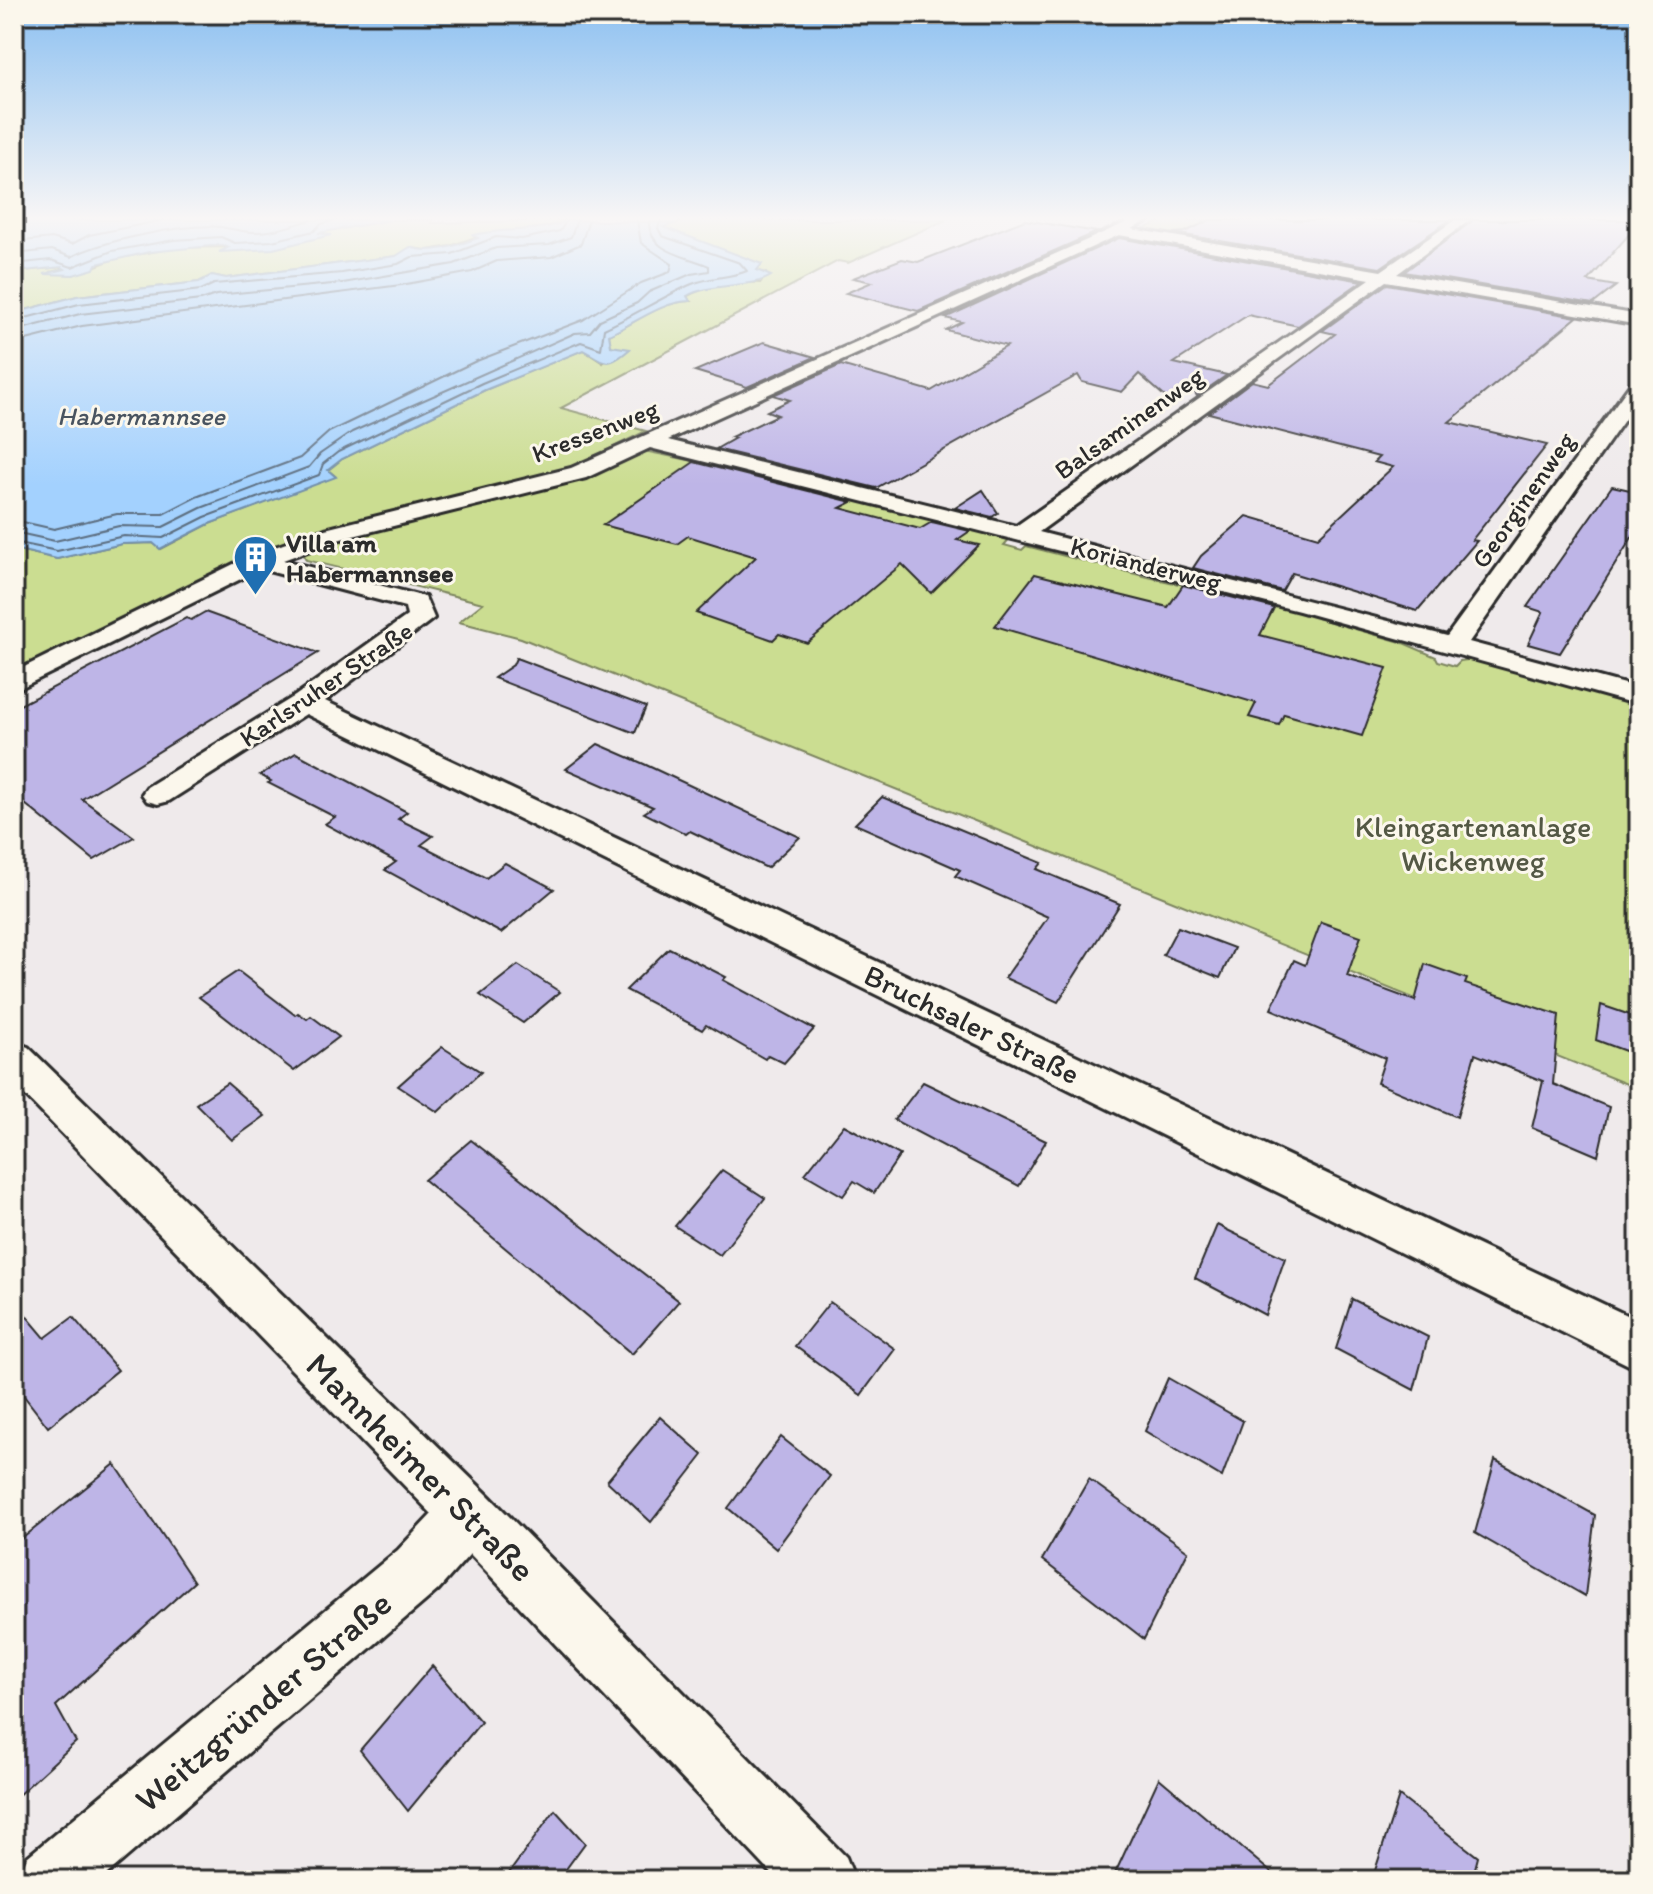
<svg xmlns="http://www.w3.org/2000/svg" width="1653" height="1894" font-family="Itim,sans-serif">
<rect width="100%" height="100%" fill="#efeaeb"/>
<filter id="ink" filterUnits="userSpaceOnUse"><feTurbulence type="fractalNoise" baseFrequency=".0125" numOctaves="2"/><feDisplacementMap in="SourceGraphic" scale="16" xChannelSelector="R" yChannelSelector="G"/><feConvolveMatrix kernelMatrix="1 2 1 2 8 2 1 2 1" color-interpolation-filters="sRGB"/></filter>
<g filter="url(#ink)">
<!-- green -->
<g fill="#cbdd91" stroke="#7b845e" stroke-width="2">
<polygon points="391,220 433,220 432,223 569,220 545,227 478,236 450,246 427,250 413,248 397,256 226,278 212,275 199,282 77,296 14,313 14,272 62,267 67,268 50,272 73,275 114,259 175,248 230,247 328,235 316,233"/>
<path d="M677 220H946L848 263 838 261 561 408 646 431 567 470 319 533 14 675V549L57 559 122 544 153 543 161 549 209 524 335 476 328 470 342 459 485 390 583 350 603 363 611 346 609 335C635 323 662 301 691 301L686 297C705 286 740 281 761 283L766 273 757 270 761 264 662 227 681 222Z"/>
<polygon points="1164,220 1315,220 1256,251 1138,231"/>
<path d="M644 451 778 478 1013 535 1004 545 1022 550 1026 546C1081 560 1137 576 1193 587 1232 595 1284 592 1317 618L1401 642 1436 657 1438 661 1455 666 1460 661 1474 659 1639 704V1089L521 638 459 622 483 603 306 560 303 552 374 530 575 480Z"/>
</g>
<!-- water -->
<g fill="#a3d1fe" stroke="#738faa" stroke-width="2">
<polygon points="14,220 391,220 318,233 331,235 273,249 219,252 229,247 221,245 149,252 96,264 94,269 73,275 44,274 65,269 62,267 14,272"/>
<path d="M569 220 675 223 663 227 762 264 757 270 771 276C753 288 709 283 687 296L690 301C663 301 635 323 609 335L611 346 630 349C608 368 607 364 583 350L485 390 342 459 328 470 336 477 209 524 160 549 153 543 122 544 57 559 14 549V313L77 296 199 282 212 275 226 278 396 256 410 247C430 255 458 245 478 238L473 235C505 227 537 234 569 220Z"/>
</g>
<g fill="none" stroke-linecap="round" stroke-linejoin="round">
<!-- shore -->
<g stroke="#5b6d7f" stroke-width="2">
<polyline points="14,242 52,238 72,244 89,235 164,220"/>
<path d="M14 254 52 250 71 257C101 241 187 223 221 227 238 230 251 234 269 231 283 229 297 224 311 220"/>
<polyline points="14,264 51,260 72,267 112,251 174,240 221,237 235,243 272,241 314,231 321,224 336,220"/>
<polyline points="14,321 79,304 201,290 214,284 342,273 398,264 412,257 452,254 496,237 522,239 560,231 567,220"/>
<polyline points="14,331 80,314 201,300 216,295 343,283 454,264 496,248 549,245 571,237 577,220"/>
<polyline points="14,343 82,326 401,285 472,272 497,261 551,257 581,244 589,220"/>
<polyline points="14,520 54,529 117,514 163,514 196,497 300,458 329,432 474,362 583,320 641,283 670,272 672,264 641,243 637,220"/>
<path d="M14 532 55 541 119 526 163 527 201 508 309 467 320 454 352 432 575 333 590 332 600 320 637 303 649 292 691 274 709 271V266C685 255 648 253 649 220"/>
<path d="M14 542 57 551 124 536 163 538 205 517 319 475 323 464 338 452 482 383 581 342 601 349 604 329C635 315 662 297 692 284 709 277 730 278 747 271L740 263 662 236 658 228 661 220"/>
</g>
</g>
<!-- building -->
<g fill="#beb5e7" stroke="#2b2b2b" stroke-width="2">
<polygon points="1025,220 1097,232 918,311 846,293 872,282 853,278 902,259 918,262"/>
<polygon points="1210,220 1450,220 1380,268 1173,233 1185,232"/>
<polygon points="1473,220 1639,220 1639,223 1588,281 1616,286 1593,304 1404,272"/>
<polygon points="1119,238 1362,281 1298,326 1248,315 1174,363 1227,375 1197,396 1192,388 1171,402 1139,374 1122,392 1082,382 1078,375 876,488 716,449 735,438 731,437 778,415 767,411 790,400 773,395 841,365 931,391 1007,346 946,330 962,322 945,318"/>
<polygon points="1387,284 1577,317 1449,422 1547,445 1472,540 1477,541 1417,611 1292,573 1282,591 1193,568 1201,556 1247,516 1318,537 1393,467 1374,462 1379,457 1209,413 1252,381 1268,385 1335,334 1322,331"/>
<polygon points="764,342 815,357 747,387 695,371"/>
<polygon points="694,462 852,502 840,508 920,529 932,522 970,531 957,540 979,545 931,593 902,564 807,643 779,634 773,640 696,613 756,557 688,536 677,544 603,525"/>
<polygon points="1612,486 1639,492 1639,526 1560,653 1528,644 1543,612 1527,607"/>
<polygon points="983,490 998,513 992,517 955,508"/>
<polygon points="1035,574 1168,607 1183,585 1274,608 1260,635 1387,668 1362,736 1284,714 1279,725 1249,717 1256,703 995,626"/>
<polygon points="205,612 318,653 82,799 134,837 94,860 14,795 14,708 186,618 191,620"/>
<polygon points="516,658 646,707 635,733 494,678 513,665"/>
<polygon points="598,744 644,764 800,837 767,868 690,831 686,834 644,813 653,807 566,769"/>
<polygon points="296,753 407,812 398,819 433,836 421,845 486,878 505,863 554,889 501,933 385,870 396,862 325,824 335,817 268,783 271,781 260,775"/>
<polygon points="882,797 1042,863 1037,869 1120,904 1058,1002 1005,978 1048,917 955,876 960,870 855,824"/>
<polygon points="1321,922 1361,936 1347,976 1415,1001 1425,964 1467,979 1465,984 1559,1015 1553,1084 1609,1107 1598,1156 1532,1128 1543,1081 1475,1054 1457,1117 1377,1083 1385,1058 1271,1009 1294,960 1305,965"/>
<polygon points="1178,927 1234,948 1220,978 1163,955"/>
<polygon points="669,948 726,977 723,980 814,1029 784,1063 768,1055 765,1059 706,1025 702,1030 626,990"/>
<polygon points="518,965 560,992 523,1023 480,995"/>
<polygon points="238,971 295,1015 298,1013 307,1019 311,1016 339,1037 294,1071 199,997"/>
<polygon points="1601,1005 1639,1018 1639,1056 1596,1040"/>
<polygon points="442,1047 481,1072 438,1112 398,1086"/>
<polygon points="923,1082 1046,1141 1019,1186 894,1120"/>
<polygon points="227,1083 265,1116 232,1140 196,1104"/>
<polygon points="844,1125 900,1155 874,1193 854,1181 843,1196 805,1174"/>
<polygon points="471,1140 679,1301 632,1354 424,1180"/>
<polygon points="722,1170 765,1198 720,1255 675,1226"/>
<polygon points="1217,1225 1285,1258 1265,1315 1195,1278"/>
<polygon points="1352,1299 1428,1337 1414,1390 1336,1349"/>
<polygon points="14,1301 45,1338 73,1317 118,1370 48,1427 14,1383"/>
<polygon points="830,1302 895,1349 861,1395 795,1346"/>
<polygon points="1168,1378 1243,1421 1222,1477 1145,1431"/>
<polygon points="660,1417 703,1455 651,1522 607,1481"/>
<polygon points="781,1437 830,1476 776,1549 728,1508"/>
<polygon points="1495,1460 1595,1515 1585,1596 1475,1533"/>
<polygon points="115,1464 194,1582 56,1706 76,1742 14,1799 14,1545"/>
<polygon points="1089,1479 1188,1551 1144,1639 1042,1560"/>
<polygon points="432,1666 481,1722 408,1811 360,1750"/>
<polygon points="1159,1778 1280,1880 1112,1880"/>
<polygon points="1399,1796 1478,1857 1472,1880 1372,1880"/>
<polygon points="555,1810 585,1843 558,1880 504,1880"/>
</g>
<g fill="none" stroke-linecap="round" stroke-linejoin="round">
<defs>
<g id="minor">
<path d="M1132 220H1149L1132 229 1381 271 1455 220H1470L1397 274 1639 315V325L1386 281 1039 532 1447 636 1632 382 1639 380V399L1469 642 1639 688V705L1299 611 650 448 586 478 341 539 283 560 425 597 434 618 325 701 1639 1321V1370L306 714 169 801 158 804 147 801 142 794 147 787 295 696 407 616 405 607 261 569 14 691V672L250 556 325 529 571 468ZM1119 235 1370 279 1016 526 668 440Z"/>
<polygon points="14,1042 28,1047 488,1495 846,1857 855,1880 778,1880 470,1554 438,1590 100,1880 18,1880 27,1857 398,1550 432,1514 14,1084"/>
</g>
</defs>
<!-- minor casing -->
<use href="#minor" stroke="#2b2b2b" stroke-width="6"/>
<!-- minor -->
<use href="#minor" fill="#fbf7ec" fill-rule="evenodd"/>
</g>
</g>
<!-- sky -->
<linearGradient id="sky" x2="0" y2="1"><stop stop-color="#8cc0f1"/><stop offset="0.45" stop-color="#f8f6f6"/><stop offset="1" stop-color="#f8f6f6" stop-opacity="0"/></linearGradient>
<rect width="1653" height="485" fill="url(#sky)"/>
<!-- icons -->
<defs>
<symbol id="building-pin" viewBox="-11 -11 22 30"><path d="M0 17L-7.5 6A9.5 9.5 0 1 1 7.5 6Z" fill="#1f6fb2" stroke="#fbf7ec"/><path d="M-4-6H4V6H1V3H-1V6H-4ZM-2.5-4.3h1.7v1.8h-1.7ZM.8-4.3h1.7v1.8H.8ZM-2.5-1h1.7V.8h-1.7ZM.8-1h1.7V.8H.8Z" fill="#fff"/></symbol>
</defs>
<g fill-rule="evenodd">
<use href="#building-pin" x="230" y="532" width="51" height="69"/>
</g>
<g text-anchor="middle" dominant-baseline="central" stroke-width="6" stroke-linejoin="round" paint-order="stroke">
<!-- far-water labels -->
<g font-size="26" font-style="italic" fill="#495460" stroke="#fbf7ec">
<text x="141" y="416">Habermannsee</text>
</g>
<!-- far-street labels -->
<g font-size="26" fill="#2b2b2b" stroke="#fbf7ec">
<text transform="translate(1129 423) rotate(-35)">Balsaminenweg</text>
<text transform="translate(595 431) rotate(-21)">Kressenweg</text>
<text transform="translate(1523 500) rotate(-55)">Georginenweg</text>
<text transform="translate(1146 564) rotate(14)">Korianderweg</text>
<text transform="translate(326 684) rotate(-34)">Karlsruher Straße</text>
</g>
<!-- far-poi labels -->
<g font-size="26" font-weight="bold" fill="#2b2b2b" stroke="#fbf7ec" text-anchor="start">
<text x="286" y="543">Villa am<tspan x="286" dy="30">Habermannsee</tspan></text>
</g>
<!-- park labels -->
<g font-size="30" fill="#535844" stroke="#fbf7ec">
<text x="1473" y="826">Kleingartenanlage<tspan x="1473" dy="34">Wickenweg</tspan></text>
</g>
<!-- street labels -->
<g font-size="30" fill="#2b2b2b" stroke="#fbf7ec">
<text transform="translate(972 1024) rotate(26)">Bruchsaler Straße</text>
</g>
<!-- near-street labels -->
<g font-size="36" fill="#2b2b2b" stroke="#fbf7ec">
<text transform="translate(421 1467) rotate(45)">Mannheimer Straße</text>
<text transform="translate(263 1701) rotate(-40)">Weitzgründer Straße</text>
</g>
</g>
<!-- margin -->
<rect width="1653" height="1894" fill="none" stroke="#fbf7ec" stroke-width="48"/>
<rect x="24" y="24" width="1605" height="1846" fill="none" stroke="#2b2b2b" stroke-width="3" filter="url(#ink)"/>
</svg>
